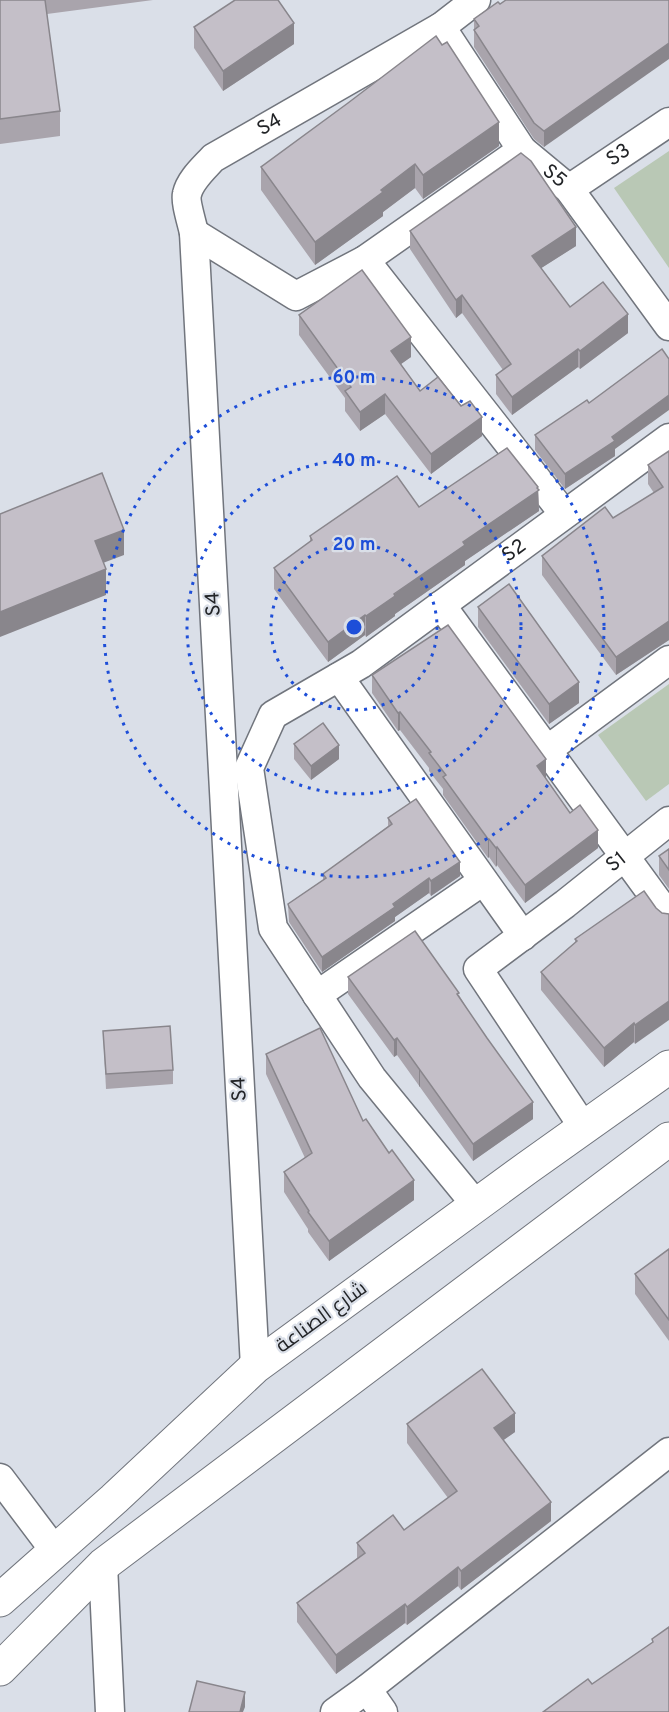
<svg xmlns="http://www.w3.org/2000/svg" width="669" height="1712" font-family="Overpass,Cairo,sans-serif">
<rect width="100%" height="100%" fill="#dadfe8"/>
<!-- green -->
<g fill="#b9c8b5">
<polygon points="669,151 669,268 614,188"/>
<polygon points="669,684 669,784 646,801 598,735"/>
</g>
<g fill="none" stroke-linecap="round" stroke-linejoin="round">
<defs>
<g id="street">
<path id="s1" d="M441 27 522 150 569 189 669 326"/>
<path id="s2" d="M569 189 669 122"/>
<polyline points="194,233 296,296 365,260 522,150"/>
<polyline points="365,260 564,514"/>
<polyline points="441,605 669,917"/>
<polyline points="339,677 523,936"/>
<polyline points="547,750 669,660"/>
<polyline points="317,995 483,881"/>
<path id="s3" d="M584 1128 478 969 565 904 669 821"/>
<path id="s4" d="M476 1205 372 1078 273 928 249 768 273 715 361 664 669 438"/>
<path id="s5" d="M255 1367 194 233C192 223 185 202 187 194 190 180 204 168 213 158L441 27 476 0"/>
<polyline points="0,1478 55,1551"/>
<polyline points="103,1565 110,1712"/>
<polyline points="367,1689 383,1712"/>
<polyline points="335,1712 367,1689 669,1452"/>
</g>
<g id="secondary">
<polyline points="0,1600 114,1499 255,1367 527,1168 669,1067"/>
<polyline points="0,1669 103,1565 669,1139"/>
</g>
</defs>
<!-- street casing -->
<use href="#street" stroke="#71757d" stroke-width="31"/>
<!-- secondary casing -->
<use href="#secondary" stroke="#71757d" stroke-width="35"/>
<!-- street -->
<use href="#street" stroke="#fff" stroke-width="28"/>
<!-- secondary -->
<use href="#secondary" stroke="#fff" stroke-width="33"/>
</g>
<!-- wall -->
<g fill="#a9a4ac">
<polygon points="0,0 153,0 47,14 60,111 60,136 0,144"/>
<polygon points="669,0 544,147 534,139 474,47 474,19 500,4"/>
<polygon points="194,27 294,44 223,91 194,48"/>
<polygon points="499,146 423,199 415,188 383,212 383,216 315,265 261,190 261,167"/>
<polygon points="410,231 576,246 541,268 570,307 628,333 580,369 578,367 512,415 496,394 496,375 503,370 462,313 456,318 410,249"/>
<polygon points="299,315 411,357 401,364 420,391 482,436 431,474 385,414 360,431 345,411 345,398 299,335"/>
<polygon points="535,435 615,449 615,456 565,489 535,450"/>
<polygon points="669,451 669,640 616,675 542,575 542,556 613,518 654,493 648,484 648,465"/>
<polygon points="538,489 539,511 465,561 465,565 395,614 395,616 366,637 365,635 328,662 274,589 274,568 310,542 310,536 419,507"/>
<polygon points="478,607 579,703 549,724 478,627"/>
<polygon points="372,675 546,777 546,778 570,813 598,848 525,903 497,865 496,867 489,857 488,858 443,795 443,789 429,771 429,768 400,730 398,731 372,693"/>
<polygon points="294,744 339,759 311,780 294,759"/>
<polygon points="388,818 460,876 431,896 429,893 395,917 395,921 322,972 289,922 288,904 323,880 323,874 388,826"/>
<polygon points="669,849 669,889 659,875 659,856"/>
<polygon points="644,891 635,1044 634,1042 604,1067 541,990 541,972 575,943 575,939"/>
<polygon points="348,977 459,995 533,1119 473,1161 397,1055 394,1057 348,994"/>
<polygon points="103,1031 173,1070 173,1084 106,1089"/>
<polygon points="266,1054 363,1121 414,1200 329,1261 308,1232 308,1229 284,1192 284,1172 305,1158 266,1074"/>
<polygon points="669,1249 669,1341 635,1294 635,1274"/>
<polygon points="407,1424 515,1432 503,1440 551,1521 461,1590 458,1586 407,1625 405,1623 336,1674 297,1622 297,1603 357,1558 357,1543 404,1530 448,1498 407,1443"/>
</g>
<!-- shaded-wall -->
<g fill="#89868c">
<polygon points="294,23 294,44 223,91 223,71"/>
<polygon points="669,43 669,59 544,147 544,131"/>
<polygon points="499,122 499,146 423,199 423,175"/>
<polygon points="415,164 415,188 383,212 383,216 315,265 315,242 381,190"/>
<polygon points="576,227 576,246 532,274 532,256"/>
<polygon points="462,295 462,313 456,318 456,300"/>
<polygon points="628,314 628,333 580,369 580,351"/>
<polygon points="411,337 411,357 391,371 391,351"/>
<polygon points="578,349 578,367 512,415 512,397"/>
<polygon points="385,394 385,414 360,431 360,412"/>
<polygon points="669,395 669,410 615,449 615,456 565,489 565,474 612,437"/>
<polygon points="482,417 482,436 431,474 431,454"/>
<polygon points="538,487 539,511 465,561 465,565 395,614 395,616 366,637 366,616 463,542"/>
<polygon points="124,530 124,555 95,566 95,541"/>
<polygon points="106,569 106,595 0,637 0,612"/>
<polygon points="365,615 365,635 328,662 328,642"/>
<polygon points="669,621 669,640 616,675 616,657"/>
<polygon points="579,682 579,703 549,724 549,704"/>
<polygon points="400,712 400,730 398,731 398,713"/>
<polygon points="339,745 339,759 311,780 311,766"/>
<polygon points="546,759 546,777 537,784 537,766"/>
<polygon points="598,830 598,848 525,903 525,885"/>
<polygon points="488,839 489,839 489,857 488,858"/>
<polygon points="497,847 497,865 496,867 496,848"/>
<polygon points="460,862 460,876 431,896 431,881"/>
<polygon points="429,878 429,893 395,917 395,921 322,972 322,957"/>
<polygon points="669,1001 669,1020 635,1044 635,1025"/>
<polygon points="634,1023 634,1042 604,1067 604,1048"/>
<polygon points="397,1038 397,1055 394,1057 394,1040"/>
<polygon points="420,1069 420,1086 419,1087 419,1070"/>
<polygon points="533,1102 533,1119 473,1161 473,1144"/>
<polygon points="414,1180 414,1200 329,1261 329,1241"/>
<polygon points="515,1413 515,1432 494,1447 494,1428"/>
<polygon points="551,1502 551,1521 461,1590 461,1571"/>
<polygon points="458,1567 458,1586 407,1625 407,1607"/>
<polygon points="405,1604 405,1623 336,1674 336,1655"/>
<polygon points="245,1692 245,1707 243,1712 240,1712"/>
</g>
<!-- building -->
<g fill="#c4bfc8" stroke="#89868c" stroke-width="1.5">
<polygon points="0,0 45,0 60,111 0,119"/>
<polygon points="235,0 278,0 294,23 223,71 194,27"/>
<polygon points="506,0 669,0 669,43 544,131 534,123 474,30 479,26 474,19 498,2 500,4"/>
<polygon points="436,36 442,45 447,42 499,122 423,175 415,164 381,190 383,192 315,242 261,167 348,103"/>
<polygon points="521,153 531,161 576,227 532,256 570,307 603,282 628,314 580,351 578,349 512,397 496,375 511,364 462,295 456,300 410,231"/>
<polygon points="362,270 411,337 391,351 420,391 438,377 461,406 470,401 482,417 431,454 385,394 360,412 345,391 351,387 299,315"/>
<polygon points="662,349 669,359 669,395 612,437 615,441 565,474 535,435 587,400 589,403"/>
<polygon points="507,448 538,487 537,488 539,490 463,542 465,545 394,594 395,596 366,616 365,615 328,642 274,568 312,540 310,536 397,476 419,507"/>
<polygon points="669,451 669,621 616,657 542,556 605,507 613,518 663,487 648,465"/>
<polygon points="102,473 124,530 95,541 106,569 0,612 0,514"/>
<polygon points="509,584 579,682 549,704 478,607"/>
<polygon points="448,625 546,759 537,766 570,813 580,805 598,830 525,885 497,847 496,848 489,839 488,839 443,777 446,775 429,753 431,752 400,712 398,713 372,675"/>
<polygon points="323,723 339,745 311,766 294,744"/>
<polygon points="416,799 460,862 431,881 429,878 393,904 395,907 322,957 289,907 288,904 326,878 323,874 392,824 388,818"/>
<polygon points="669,849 669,870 659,856"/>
<polygon points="644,891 656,908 662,913 669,914 669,1001 635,1025 634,1023 604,1048 541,972 577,941 575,939"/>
<polygon points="415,931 459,993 457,994 487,1038 533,1102 473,1144 397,1038 394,1040 348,977"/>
<polygon points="170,1026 173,1070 106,1074 103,1031"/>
<polygon points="320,1028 363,1121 366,1119 389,1153 392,1150 414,1180 329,1241 308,1212 309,1211 284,1172 312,1153 266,1054"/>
<polygon points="669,1249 669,1320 635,1274"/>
<polygon points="482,1369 515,1413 494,1428 551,1502 461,1571 458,1567 407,1607 405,1604 336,1655 297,1603 365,1553 357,1543 393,1515 404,1530 457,1491 407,1424"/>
<polygon points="669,1627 669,1712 543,1712 588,1679 592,1684 653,1642 652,1639"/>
<polygon points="197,1681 245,1692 240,1712 189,1712"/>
</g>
<!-- distance rings -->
<g fill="none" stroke="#1d4ed8" stroke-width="3" stroke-dasharray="3 6">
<circle cx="354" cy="627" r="83"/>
<circle cx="354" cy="627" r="167"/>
<circle cx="354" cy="627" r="250"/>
</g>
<g text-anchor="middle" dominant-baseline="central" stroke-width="4.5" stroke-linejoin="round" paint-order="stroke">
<!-- street labels -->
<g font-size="20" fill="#222427" stroke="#dadfe8">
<text stroke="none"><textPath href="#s5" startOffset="1286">S4</textPath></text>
<text stroke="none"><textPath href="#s2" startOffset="60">S3</textPath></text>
<text stroke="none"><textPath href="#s1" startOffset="189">S5</textPath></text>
<text stroke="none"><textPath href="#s4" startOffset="856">S2</textPath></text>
<text transform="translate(214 604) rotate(-93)">S4</text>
<text stroke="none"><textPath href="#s3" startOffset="366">S1</textPath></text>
<text transform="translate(240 1089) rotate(-93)">S4</text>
<text transform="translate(322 1318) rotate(-36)">شارع الصناعة</text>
</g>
</g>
<circle cx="354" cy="627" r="9" fill="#1d4ed8" stroke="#dadfe8" stroke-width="3"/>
<g font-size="18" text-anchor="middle" font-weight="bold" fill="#1d4ed8" stroke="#dadfe8" stroke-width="4.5" stroke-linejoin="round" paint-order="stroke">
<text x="354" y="383">60 m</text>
<text x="354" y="466">40 m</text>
<text x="354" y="550">20 m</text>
</g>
</svg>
